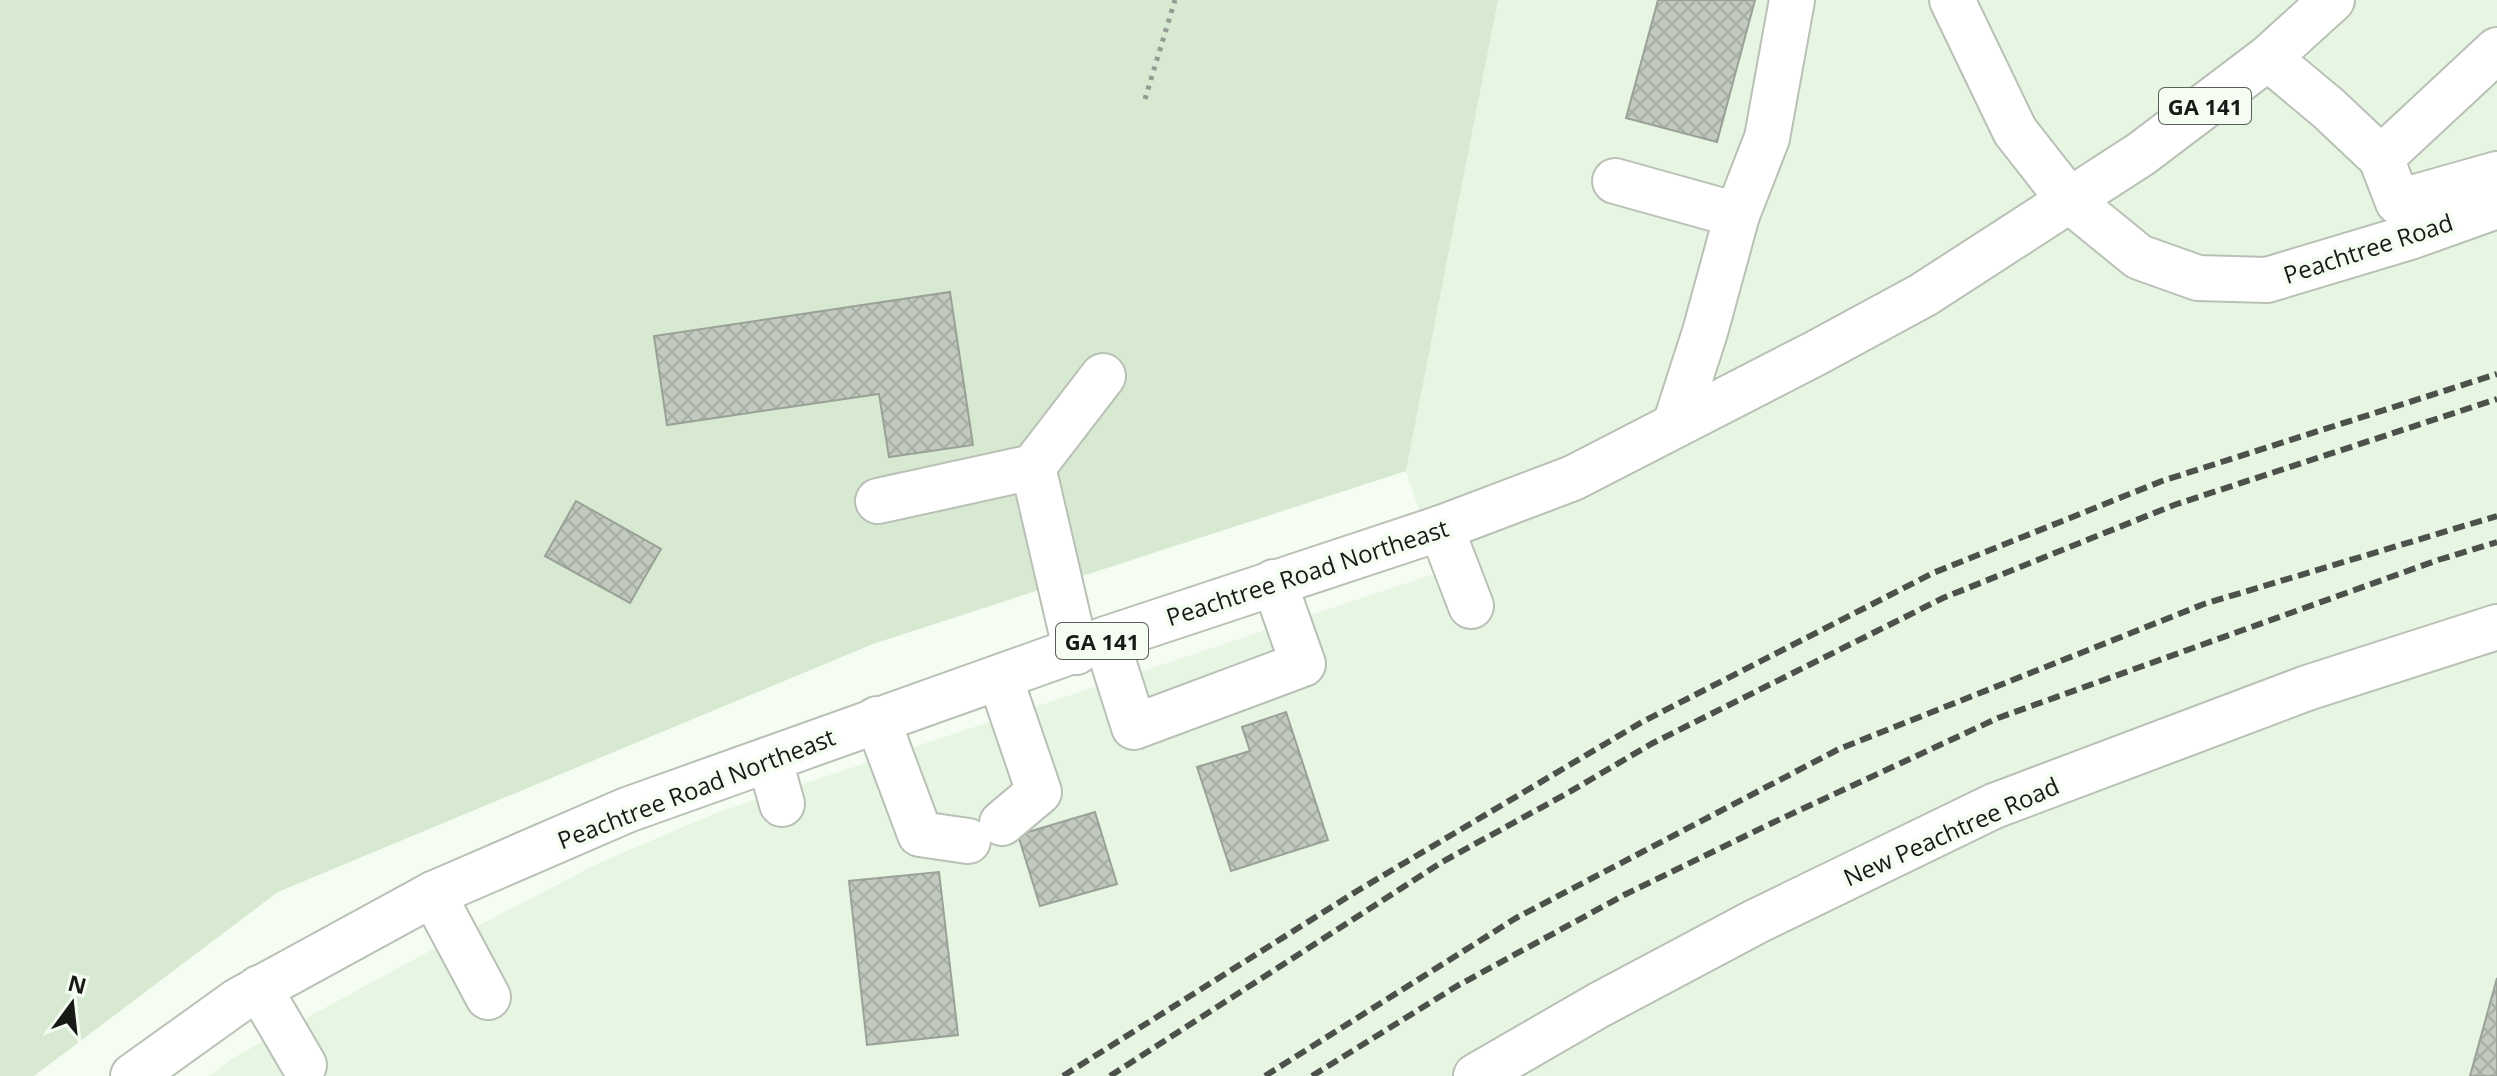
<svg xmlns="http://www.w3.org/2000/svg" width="2497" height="1076" font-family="'Open Sans',sans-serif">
<defs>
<pattern id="building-cross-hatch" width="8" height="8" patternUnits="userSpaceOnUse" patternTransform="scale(2)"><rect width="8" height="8" fill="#c2cabf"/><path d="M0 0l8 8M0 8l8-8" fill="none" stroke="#a6ada3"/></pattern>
</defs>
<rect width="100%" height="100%" fill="#f5fdf2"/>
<!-- built -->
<polygon fill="#e7f5e3" points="1498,0 2497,0 2497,1076 209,1076 233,1058 422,955 599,863 716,813 1440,572 1406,471"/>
<!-- grass -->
<polygon fill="#d7e9d1" points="0,0 1498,0 1406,471 873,644 278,892 34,1076 0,1076"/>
<!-- building -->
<g fill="url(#building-cross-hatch)" stroke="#9aa298" stroke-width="2">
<polygon points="1658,0 1755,0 1717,142 1626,118"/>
<polygon points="950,292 973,445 889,457 879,394 667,425 654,336"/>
<polygon points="576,501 661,549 630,603 545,556"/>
<polygon points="1286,712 1328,840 1231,871 1197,767 1250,751 1242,727"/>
<polygon points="1095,812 1117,884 1040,906 1018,835"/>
<polygon points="939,872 958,1035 867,1045 849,881"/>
<polygon points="2497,978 2497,1076 2470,1076"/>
</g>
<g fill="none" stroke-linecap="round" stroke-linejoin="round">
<defs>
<g id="minor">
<polyline points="1952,0 2015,131 2069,200 2139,257 2198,278 2267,280 2410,237 2497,206"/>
<polyline points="2268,58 2328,108 2381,158 2398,202 2497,174"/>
<polyline points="2381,158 2497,50"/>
<polyline points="1615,181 1737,215"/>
<polyline points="1675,425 1705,332 1737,215 1767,138 1792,0"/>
<polyline points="1033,467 1103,376"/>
<polyline points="878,501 1033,467 1076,652"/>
<polyline points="1441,528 1471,606"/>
<polyline points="1106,639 1134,727 1303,664 1274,582"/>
<polyline points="1000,678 1039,792 1002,823"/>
<polyline points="877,719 920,834 968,841"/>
<polyline points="770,761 782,804"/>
<polyline points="433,894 488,997"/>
<polyline points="259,988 304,1065"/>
<polyline points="1476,1076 1599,1005 1757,921 1994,806 2307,688 2497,627"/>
</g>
<polyline id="highway" points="133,1076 239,1000 433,894 627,810 1106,639 1441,528 1573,478 1816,353 1923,295 2141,154 2268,58 2332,0"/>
</defs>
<!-- minor casing -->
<use href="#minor" stroke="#b9c1b6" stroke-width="48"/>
<!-- highway casing -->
<use href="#highway" stroke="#b9c1b6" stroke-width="48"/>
<!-- path -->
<polyline stroke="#959b93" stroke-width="5" stroke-dasharray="4 6" stroke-linecap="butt" points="1145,99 1175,0"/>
<!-- minor -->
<use href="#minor" stroke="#fff" stroke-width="44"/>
<!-- highway -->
<use href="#highway" stroke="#fff" stroke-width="44"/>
<!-- rail -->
<g stroke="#4d514b" stroke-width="6" stroke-dasharray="12 6" stroke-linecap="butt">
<polyline points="1063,1076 1357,891 1642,722 1933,573 2162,481 2497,374"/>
<polyline points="1110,1076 1442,862 1566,794 1651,744 1943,598 2174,505 2497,399"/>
<polyline points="1265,1076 1516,918 1839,749 2204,604 2497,516"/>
<polyline points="1312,1076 1457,986 1626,894 1772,823 1998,718 2438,560 2497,542"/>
</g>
</g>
<g text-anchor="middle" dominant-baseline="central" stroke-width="8" stroke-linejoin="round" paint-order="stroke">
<!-- shield labels -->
<g fill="#f5fdf2" stroke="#5a5e58" stroke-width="2">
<rect x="2159" y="88" width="92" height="36" rx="6"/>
<rect x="1056" y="623" width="92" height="36" rx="6"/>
</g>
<g font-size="22" font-weight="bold" fill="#171a16">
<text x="2205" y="106">GA 141</text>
<text x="1102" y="641">GA 141</text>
</g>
<!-- street labels -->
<g font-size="24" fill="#171a16" stroke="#f5fdf2">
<text transform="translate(2368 248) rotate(-18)">Peachtree Road</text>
<text transform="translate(1307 572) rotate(-18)">Peachtree Road Northeast</text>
<text transform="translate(696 788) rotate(-21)">Peachtree Road Northeast</text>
<text transform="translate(1951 831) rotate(-24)">New Peachtree Road</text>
</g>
</g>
<!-- north arrow -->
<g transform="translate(72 1004) rotate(15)" stroke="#f5fdf2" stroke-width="6" paint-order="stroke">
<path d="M0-6L14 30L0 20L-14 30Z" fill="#171a16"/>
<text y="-12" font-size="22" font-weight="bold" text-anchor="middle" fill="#171a16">N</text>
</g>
</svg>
